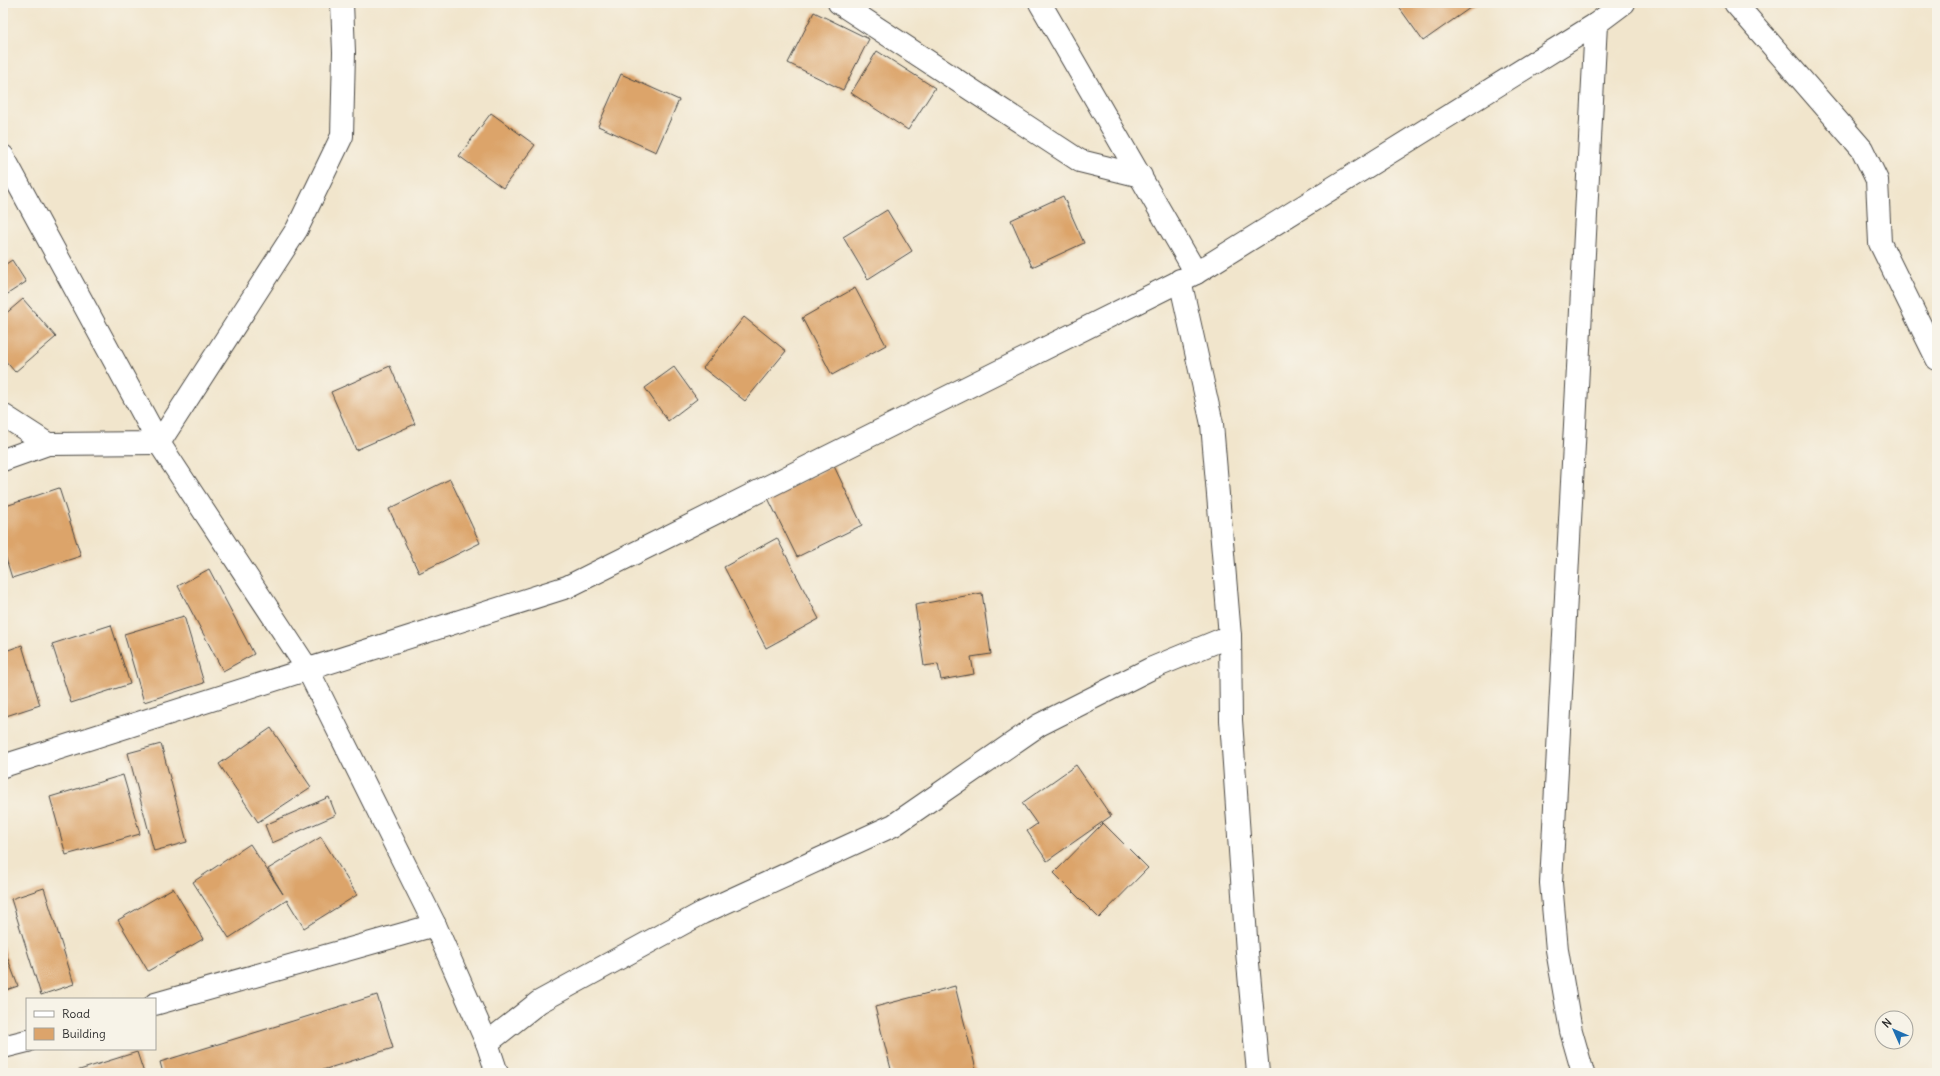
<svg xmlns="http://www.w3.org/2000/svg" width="1940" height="1076" font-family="Delius,sans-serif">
<rect width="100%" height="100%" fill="#f7f3e8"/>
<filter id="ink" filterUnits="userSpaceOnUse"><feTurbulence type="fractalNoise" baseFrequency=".025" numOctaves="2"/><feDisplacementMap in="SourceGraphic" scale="8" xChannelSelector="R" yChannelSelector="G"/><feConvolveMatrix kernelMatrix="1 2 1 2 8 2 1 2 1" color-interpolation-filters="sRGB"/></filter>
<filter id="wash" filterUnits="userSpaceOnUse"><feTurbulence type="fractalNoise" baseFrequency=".012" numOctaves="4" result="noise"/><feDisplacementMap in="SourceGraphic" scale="16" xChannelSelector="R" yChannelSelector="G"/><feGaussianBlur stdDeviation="0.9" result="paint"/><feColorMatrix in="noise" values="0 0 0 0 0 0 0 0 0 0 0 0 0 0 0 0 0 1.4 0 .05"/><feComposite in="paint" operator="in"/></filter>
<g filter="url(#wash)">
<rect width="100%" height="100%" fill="#f1e5cc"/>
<g id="blocks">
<!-- building -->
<g fill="#dca46b">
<polygon points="1396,3 1477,3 1423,41"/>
<polygon points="814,12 869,39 843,90 788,63"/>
<polygon points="877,51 935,88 908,130 851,93"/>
<polygon points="621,74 679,100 656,152 598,126"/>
<polygon points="491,113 535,145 503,188 459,156"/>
<polygon points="1063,196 1084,243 1032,267 1011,220"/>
<polygon points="887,210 912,251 868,279 843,237"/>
<polygon points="12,260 26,282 3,297 3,266"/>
<polygon points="855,288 886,345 832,375 802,318"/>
<polygon points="23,299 56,337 15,372 3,358 3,316"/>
<polygon points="744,317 786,351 745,401 703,368"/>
<polygon points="390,366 415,424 356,450 331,392"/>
<polygon points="674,367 697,399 668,421 645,388"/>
<polygon points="834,466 862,525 797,557 768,498"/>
<polygon points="450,479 480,543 419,573 389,509"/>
<polygon points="59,488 81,556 12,578 3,549 3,507"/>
<polygon points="777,538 819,619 766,648 724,567"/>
<polygon points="209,569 254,654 223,671 178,586"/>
<polygon points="982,593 991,654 971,657 974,674 941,680 938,664 924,666 915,605"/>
<polygon points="184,616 204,683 144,702 124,634"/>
<polygon points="111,625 130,684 71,703 52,644"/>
<polygon points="22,645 40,705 3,717 3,652"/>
<polygon points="271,728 311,787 258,822 219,764"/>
<polygon points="161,744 187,842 154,851 128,753"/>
<polygon points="1076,765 1111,816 1047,861 1027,831 1037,824 1022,803"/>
<polygon points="123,775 140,834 66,855 50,797"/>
<polygon points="329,797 336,815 272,843 265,825"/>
<polygon points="1103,823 1148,868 1099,918 1054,873"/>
<polygon points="321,837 357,895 304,928 287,900 229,938 193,882 250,844 283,894 268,869"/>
<polygon points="44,888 74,984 41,995 11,899"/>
<polygon points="173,888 203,939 148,971 118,920"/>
<polygon points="3,946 18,986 3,991"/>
<polygon points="955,986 977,1073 892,1073 875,1007"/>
<polygon points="377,995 393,1048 313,1073 163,1073 160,1062"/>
<polygon points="137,1052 144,1073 70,1073"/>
</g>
</g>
</g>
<g filter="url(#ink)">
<use href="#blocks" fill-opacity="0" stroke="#494743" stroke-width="1"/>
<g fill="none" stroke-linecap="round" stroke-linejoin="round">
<defs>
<g id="street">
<polyline points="839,3 1080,161 1141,176"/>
<polyline points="1040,3 1196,273"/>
<polyline points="1735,3 1862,149 1877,180 1880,243 1937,359"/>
<polyline points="1180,280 1212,424 1230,636 1231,720 1247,952 1258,1073"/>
<polyline points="3,415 48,444"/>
<polyline points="3,460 48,444 159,443 297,229 342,136 344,52 342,3"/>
<polyline points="3,766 567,587 1196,273 1596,24 1624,3"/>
<polyline points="155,1004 435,925"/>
<polyline points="487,1043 539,1002 702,913 894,825 1039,725 1150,669 1230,636"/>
<polyline points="3,1047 27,1041"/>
<polyline points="1583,1073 1571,1031 1557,950 1551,883 1596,24"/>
</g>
<polyline id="primary" points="3,156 159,443 307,668 435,925 487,1043 497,1073"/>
</defs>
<!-- street casing -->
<use href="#street" stroke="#494743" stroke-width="24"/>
<!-- primary casing -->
<use href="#primary" stroke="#494743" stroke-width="24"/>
<!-- street -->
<use href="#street" stroke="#fff" stroke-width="22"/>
<!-- primary -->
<use href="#primary" stroke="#fff" stroke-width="22"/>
</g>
</g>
<!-- margin -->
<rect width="1940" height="1076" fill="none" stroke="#f7f3e8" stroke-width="16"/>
<!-- legend -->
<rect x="26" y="998" width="130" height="52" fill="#f7f3e8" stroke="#a5a39c"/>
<rect x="34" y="1011" width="20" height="6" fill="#ffffff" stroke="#a5a39c"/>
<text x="62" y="1018" font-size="12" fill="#2b2b2b">Road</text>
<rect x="34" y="1028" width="20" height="12" fill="#dca46b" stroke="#a5a39c"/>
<text x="62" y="1038" font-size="12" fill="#2b2b2b">Building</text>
<!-- north arrow -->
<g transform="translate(1894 1030) rotate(315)"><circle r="19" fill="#f7f3e8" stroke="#a5a39c"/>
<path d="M0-3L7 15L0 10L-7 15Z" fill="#1f6fb2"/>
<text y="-6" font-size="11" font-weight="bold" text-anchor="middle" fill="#2b2b2b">N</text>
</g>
</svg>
